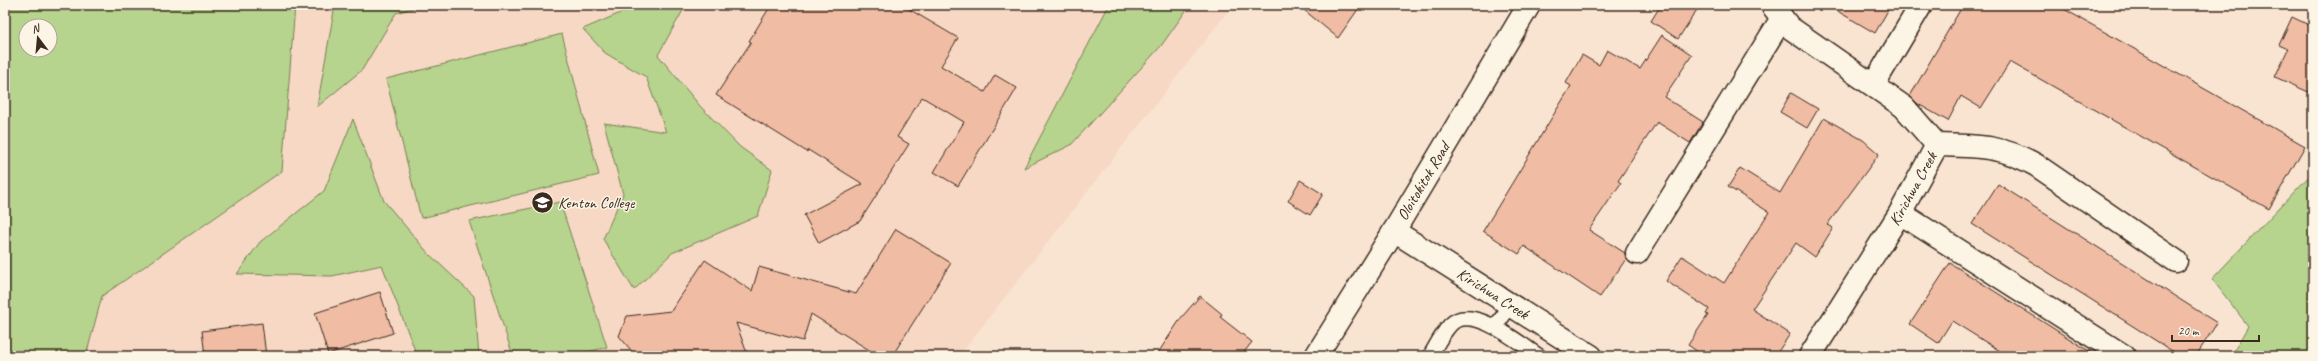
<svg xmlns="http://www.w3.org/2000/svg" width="2318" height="361" font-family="Caveat,sans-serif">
<rect width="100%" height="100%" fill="#f9e4d2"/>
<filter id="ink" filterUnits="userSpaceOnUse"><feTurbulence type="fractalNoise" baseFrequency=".025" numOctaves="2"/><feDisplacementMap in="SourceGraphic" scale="8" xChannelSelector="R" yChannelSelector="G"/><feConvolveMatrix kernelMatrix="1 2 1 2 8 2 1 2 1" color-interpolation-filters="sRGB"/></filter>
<g filter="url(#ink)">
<!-- built -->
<path fill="#f7d8c4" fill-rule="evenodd" d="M5 5H1233L959 356H5ZM26 26H50V50H26Z"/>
<!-- green -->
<g fill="#b6d48d" stroke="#787f56" fill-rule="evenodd">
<path d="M5 5H295L282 171 102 296 86 356H5ZM26 26H50V50H26Z"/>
<polygon points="335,5 423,5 396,13 362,70 317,107"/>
<polygon points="639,5 686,5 658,55 700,106 740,147 772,170 758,216 672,253 634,290 603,239 623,194 604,123 666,132 646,77 605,53 583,29"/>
<polygon points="1109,5 1190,5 1161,46 1071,145 1024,168"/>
<polygon points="562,34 599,175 421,218 386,79"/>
<polygon points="353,119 384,201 429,254 474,296 479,356 412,356 416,353 382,265 332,276 237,274 260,242 324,191"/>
<polygon points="2313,172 2313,356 2231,356 2248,326 2212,279"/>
<polygon points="560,202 607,347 572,356 513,356 469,221"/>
</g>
<!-- building -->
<g fill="#f1bca4" stroke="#3b2a1e">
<polygon points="771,5 902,5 958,38 941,66 985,92 995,75 1017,88 958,186 934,172 964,122 922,97 897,137 909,144 860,221 819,243 804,215 863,184 808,150 807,152 716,95 751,42 749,41"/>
<polygon points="1298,5 1361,5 1338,38"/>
<polygon points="1661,5 1700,5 1678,39 1651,21"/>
<polygon points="1827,5 1891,5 1875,33"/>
<polygon points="1963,5 2057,5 2305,146 2269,209 2010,62 1981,108 1961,96 1948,121 1918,104 1910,96"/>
<polygon points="2292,17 2313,27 2313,94 2275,77 2288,49 2279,45"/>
<polygon points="1662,35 1692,55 1664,97 1703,122 1690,143 1657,122 1618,181 1621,183 1589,230 1625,253 1626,259 1600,297 1524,246 1519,254 1483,231 1571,86 1566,83 1582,55 1599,65 1607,50 1640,69"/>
<polygon points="1791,93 1818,109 1807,128 1780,112"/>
<polygon points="1824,118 1863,140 1879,154 1827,225 1833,228 1815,257 1796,243 1752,309 1790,334 1775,356 1704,356 1688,345 1708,315 1706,314 1709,309 1666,281 1682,256 1724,283 1769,212 1728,187 1740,168 1780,193"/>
<polygon points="1300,180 1323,194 1310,215 1288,201"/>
<polygon points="1998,184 2217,323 2196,356 2180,356 1972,224"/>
<polygon points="896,229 951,263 892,356 879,356 811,314 803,341 736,323 748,356 636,356 619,336 627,316 671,311 705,260 752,291 759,267 856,294"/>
<polygon points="1950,263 2032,315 2097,356 2008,356 1952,321 1938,343 1910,324"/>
<polygon points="380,292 393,333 328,354 315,313"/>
<polygon points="1200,296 1222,314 1220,317 1252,342 1241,356 1156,356 1181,318"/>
<polygon points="262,323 266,356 205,356 202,331"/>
</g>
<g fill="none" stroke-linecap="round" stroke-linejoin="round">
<defs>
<g id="lane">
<polyline points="1495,327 1511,305"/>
<path d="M1430 356C1436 346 1442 334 1450 325 1471 302 1520 344 1539 356"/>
</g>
<g id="street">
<polyline points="1772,5 1789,27 1904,107 1937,145 1900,213 1810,356"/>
<polyline points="1874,84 1921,5"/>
<path d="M1937 145C1977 146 2000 145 2036 165L2176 261"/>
<polyline points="1900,213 2124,356"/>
<path id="s1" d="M1394 231 1591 356"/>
<polyline points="1637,253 1782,18"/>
</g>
<g id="secondary">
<path id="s2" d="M1316 356 1394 231 1529 5"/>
</g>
</defs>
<!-- lane casing -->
<use href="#lane" stroke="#3b2a1e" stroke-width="17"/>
<!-- street casing -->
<use href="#street" stroke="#3b2a1e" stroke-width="25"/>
<!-- secondary casing -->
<use href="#secondary" stroke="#3b2a1e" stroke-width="25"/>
<!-- lane -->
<use href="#lane" stroke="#fcf5e5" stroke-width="14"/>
<!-- street -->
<use href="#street" stroke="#fcf5e5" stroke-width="22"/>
<!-- secondary -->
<use href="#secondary" stroke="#fcf5e5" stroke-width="22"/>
</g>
</g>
<!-- icons -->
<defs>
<symbol id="university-disc" viewBox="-11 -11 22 22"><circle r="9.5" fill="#3b2a1e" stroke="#fcf5e5"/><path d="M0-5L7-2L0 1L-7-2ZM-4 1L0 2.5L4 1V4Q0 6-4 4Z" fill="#fff"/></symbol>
</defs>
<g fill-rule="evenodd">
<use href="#university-disc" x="530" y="190" width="25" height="25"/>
</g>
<g text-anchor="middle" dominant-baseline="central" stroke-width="3" stroke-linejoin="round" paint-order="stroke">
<!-- street labels -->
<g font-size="16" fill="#3b2a1e" stroke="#fcf5e5">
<text stroke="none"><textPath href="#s2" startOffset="205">Oloitokitok Road</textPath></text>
<text transform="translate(1913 189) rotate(-61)">Kirichwa Creek</text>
<text stroke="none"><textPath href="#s1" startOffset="117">Kirichwa Creek</textPath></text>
</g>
<!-- poi labels -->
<g font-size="16" fill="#3b2a1e" stroke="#fcf5e5" text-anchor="start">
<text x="558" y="203">Kenton College</text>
</g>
</g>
<!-- margin -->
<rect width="2318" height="361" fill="none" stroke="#fcf5e5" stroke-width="20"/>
<rect x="10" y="10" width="2298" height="341" fill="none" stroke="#3b2a1e" stroke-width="1.5" filter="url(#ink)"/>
<!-- north arrow -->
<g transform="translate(38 38) rotate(344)"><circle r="19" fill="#fcf5e5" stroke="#afa495"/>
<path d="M0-3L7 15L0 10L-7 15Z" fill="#3b2a1e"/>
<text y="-6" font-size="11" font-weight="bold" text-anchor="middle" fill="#3b2a1e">N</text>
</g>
<!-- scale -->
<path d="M2172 335v6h87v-6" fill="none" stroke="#3b2a1e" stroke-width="2"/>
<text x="2178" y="335" font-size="12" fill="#3b2a1e" stroke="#fcf5e5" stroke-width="3" paint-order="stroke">20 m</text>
</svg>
